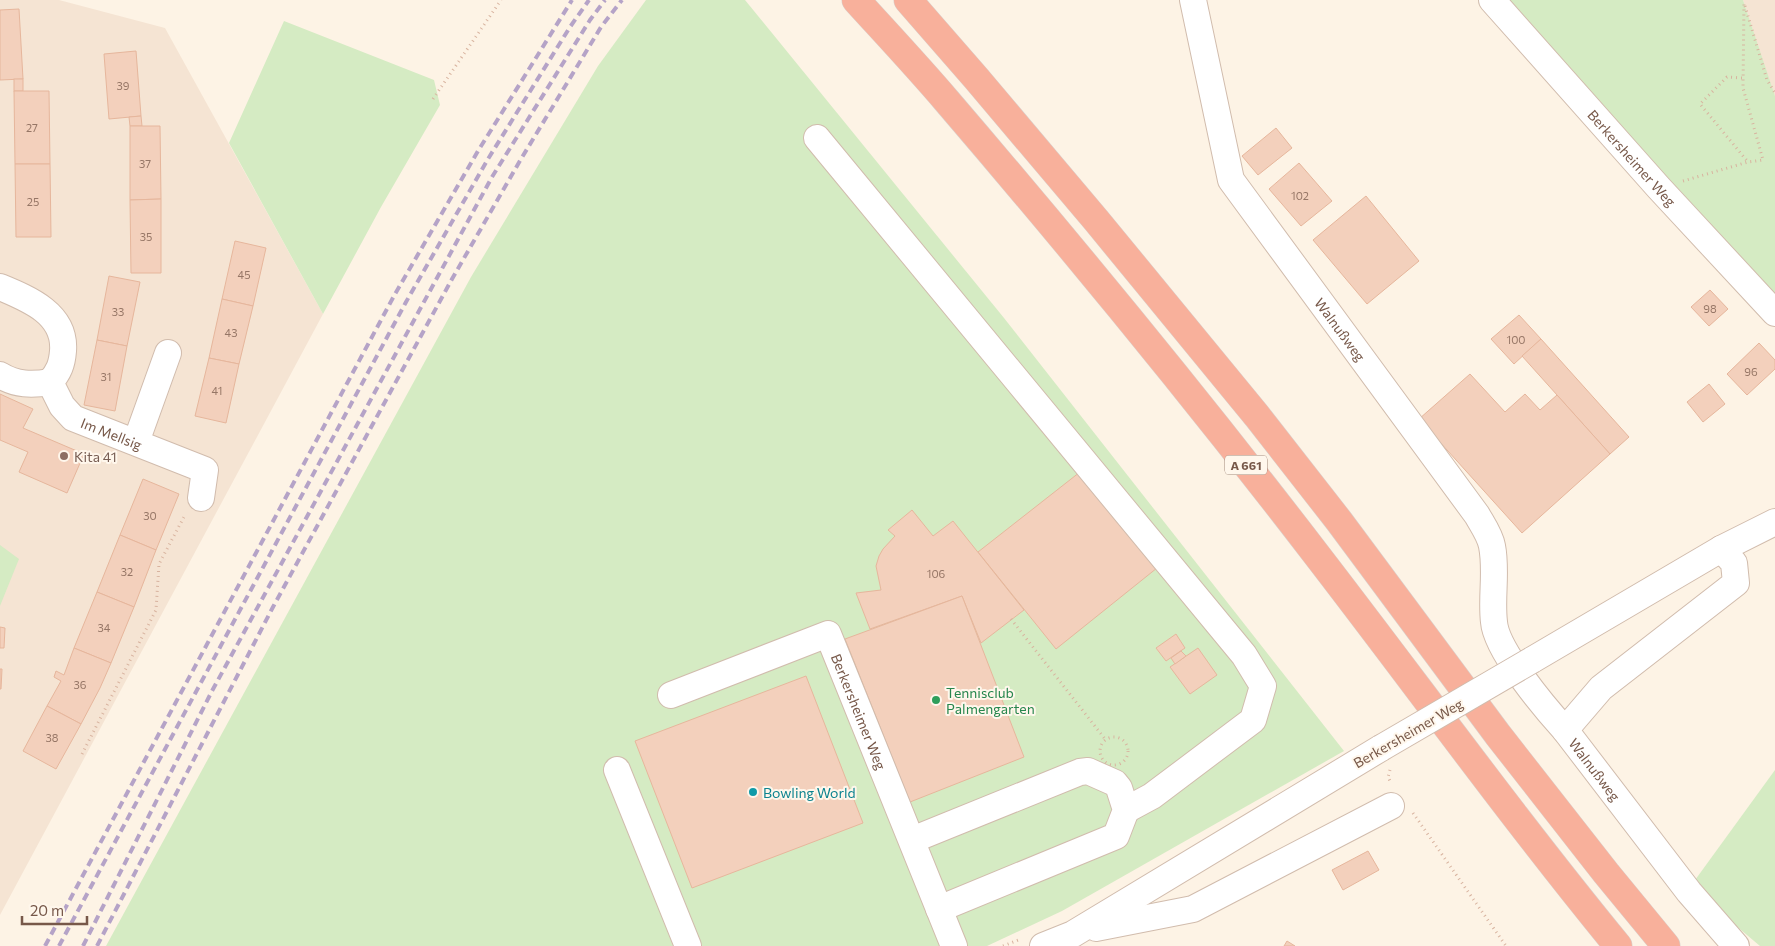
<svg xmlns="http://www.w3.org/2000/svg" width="1775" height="946" font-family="Commissioner,sans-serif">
<rect width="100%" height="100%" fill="#fdf3e5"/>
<!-- residential -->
<g fill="#f5e4d3">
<polygon points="0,0 59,0 165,28 323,314 0,915"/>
<polygon points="1743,0 1775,0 1775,96 1773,92"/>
</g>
<!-- green -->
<g fill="#d5ebc3">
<polygon points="646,0 745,0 1004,318 1344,751 1062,911 987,946 106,946 471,277 598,66"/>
<polygon points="1507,0 1743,0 1775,96 1775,298"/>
<polygon points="284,21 434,80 440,105 381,207 323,314 229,143"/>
<polygon points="0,545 19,559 0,606"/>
<polygon points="1775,770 1775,946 1760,946 1690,887"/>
</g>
<!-- building -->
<g fill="#f3d0bc" stroke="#e6b69c">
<polygon points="19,9 23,79 0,80 0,10"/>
<polygon points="136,51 141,116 109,119 104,54"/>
<rect x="14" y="79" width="9" height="12"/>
<polygon points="14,91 49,91 50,164 15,164"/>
<polygon points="141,116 142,126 130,126 129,117"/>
<polygon points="130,126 160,126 161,199 130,200"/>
<polygon points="1276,128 1292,148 1258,175 1242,156"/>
<polygon points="1299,163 1332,201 1301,226 1269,189"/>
<polygon points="15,164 50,164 51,237 16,237"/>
<polygon points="1366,196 1419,261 1367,304 1313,240"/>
<polygon points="161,199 161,273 131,273 130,200"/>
<polygon points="235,241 266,248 253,306 222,299"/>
<polygon points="109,276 140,282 127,346 97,340"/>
<polygon points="1710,290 1728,309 1709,326 1691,307"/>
<polygon points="222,299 253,306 239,364 209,358"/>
<polygon points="1519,315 1541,339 1514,364 1491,339"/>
<polygon points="1541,339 1629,437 1610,454 1522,356"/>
<polygon points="97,340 127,346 115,411 84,405"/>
<polygon points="1759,343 1775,360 1775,369 1747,395 1727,374"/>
<polygon points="209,358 239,364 226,423 195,416"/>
<polygon points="1470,374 1505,412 1525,394 1540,410 1557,395 1610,454 1522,533 1419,419"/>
<polygon points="1709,384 1725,404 1703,422 1687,402"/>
<polygon points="0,394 33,409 23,428 84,454 67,493 19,472 28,452 0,440"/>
<polygon points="1080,472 1157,568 1056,649 978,552"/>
<polygon points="143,479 179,494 156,550 120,535"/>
<polygon points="912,510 933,536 953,521 1024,610 981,643 962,596 870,629 856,593 881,590 876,566 879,556 883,549 895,536 888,530"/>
<polygon points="120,535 156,550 134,607 97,592"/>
<polygon points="97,592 134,607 111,663 74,648"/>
<polygon points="962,596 1024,757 910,802 845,639"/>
<polygon points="0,627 5,628 4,648 0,648"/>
<polygon points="1176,634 1185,648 1166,661 1156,648"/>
<polygon points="74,648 111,663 100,688 81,724 47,706 61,681 54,677 56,671 64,675"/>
<polygon points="1198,648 1217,675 1190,694 1170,667"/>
<polygon points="1181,651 1186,656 1175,664 1171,658"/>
<polygon points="0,669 2,669 1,689 0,689"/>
<polygon points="806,676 863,823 692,888 635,741"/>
<polygon points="47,706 81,724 56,769 23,751"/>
<polygon points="1368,851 1379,870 1343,890 1332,870"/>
<polygon points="1287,941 1295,946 1284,946"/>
</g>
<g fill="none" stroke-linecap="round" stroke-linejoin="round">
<defs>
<g id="minor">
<path id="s1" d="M1193 0 1231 180 1477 515C1482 524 1490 535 1492 546 1497 571 1491 597 1494 622 1496 650 1545 708 1565 730"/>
<path id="s2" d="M1492 0 1659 188 1775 313"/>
<polyline points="817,138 1244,655 1263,686 1253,720 1152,796 1126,810"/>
<path id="s3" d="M0 287C29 299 66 314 63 351 62 364 59 372 50 382L62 406 73 418 205 470 201 498"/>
<path d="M0 375C16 385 32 385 50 382"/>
<polyline points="136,442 168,353"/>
<path id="s4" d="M1721 549 1734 563 1736 583 1601 688 1565 730 1689 892 1736 946"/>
<polyline points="1532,660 1721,549 1775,522"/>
<path id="s5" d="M671 695 828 634 954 946"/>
<polyline points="617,770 688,946"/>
<polyline points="912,840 1080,772 1088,771 1115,783 1119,788 1126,810 1116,836 939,909"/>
<polyline points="1096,928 1193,909 1391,806"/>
<polyline points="1043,946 1073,934 1381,748"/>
</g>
<g id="highway">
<path d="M856 0C886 33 917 66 946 100 1073 248 1197 399 1316 554 1417 685 1513 818 1618 946"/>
<polyline points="908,0 976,78 1096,220 1257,416 1339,521 1498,735 1606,873 1666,946"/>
</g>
</defs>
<!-- minor casing -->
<use href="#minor" stroke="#d1bcad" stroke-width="28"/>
<!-- highway casing -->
<use href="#highway" stroke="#d9d0cc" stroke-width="29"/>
<!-- path -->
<g stroke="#d8b39f" stroke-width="3" stroke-dasharray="1 4" stroke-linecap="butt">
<polyline points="1745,6 1767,80 1775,93"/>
<polyline points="1742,78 1727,77 1700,104 1748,162"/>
<polyline points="433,99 501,0"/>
<polyline points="1683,181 1748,162 1763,160 1743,88 1744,2"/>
<polyline points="1011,619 1105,739"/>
<circle cx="1114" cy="751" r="14"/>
<polyline points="82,754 156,610 159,564 185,515"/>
<polyline points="1390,770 1388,777 1391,783"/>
<polyline points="1413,813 1506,946"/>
<polyline points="1003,946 1021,939"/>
</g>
<!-- minor -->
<use href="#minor" stroke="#fff" stroke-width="26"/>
<!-- highway -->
<use href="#highway" stroke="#f8b09b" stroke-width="28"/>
<!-- rail -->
<g stroke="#b5a3c7" stroke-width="4" stroke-dasharray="8 5" stroke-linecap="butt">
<polyline points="45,946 395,294 478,151 572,0"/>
<polyline points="59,946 406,302 488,159 570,27 589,0"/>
<polyline points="83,946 212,691 492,177 590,20 605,0"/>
<polyline points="97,946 273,607 452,279 521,159 601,27 622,0"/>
</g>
<defs>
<polyline id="minor-bridge" points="1381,748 1532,660"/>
</defs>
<!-- minor-bridge casing -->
<use href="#minor-bridge" stroke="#d1bcad" stroke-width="28" stroke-linecap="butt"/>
<!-- minor-bridge -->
<use href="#minor-bridge" stroke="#fff" stroke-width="26"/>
</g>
<!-- markers -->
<circle fill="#8d6e63" stroke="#fff7ec" stroke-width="2" cx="64" cy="456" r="5"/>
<circle fill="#2e9e5b" stroke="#fff7ec" stroke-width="2" cx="936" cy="700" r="5"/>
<circle fill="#0f9aa8" stroke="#fff7ec" stroke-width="2" cx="753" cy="792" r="5"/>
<g text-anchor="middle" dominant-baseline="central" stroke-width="4" stroke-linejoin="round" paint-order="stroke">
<!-- number labels -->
<g font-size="11" fill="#967666">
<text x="123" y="85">39</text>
<text x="32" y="127">27</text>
<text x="145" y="163">37</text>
<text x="1300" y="195">102</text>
<text x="33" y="201">25</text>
<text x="146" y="236">35</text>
<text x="244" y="274">45</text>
<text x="1710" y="308">98</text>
<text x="118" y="311">33</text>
<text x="231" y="332">43</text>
<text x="1516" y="339">100</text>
<text x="1751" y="371">96</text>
<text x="106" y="376">31</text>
<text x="217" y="390">41</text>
<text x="150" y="515">30</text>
<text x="127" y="571">32</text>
<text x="936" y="573">106</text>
<text x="104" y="627">34</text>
<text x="80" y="684">36</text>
<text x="52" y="737">38</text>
</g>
<!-- shield labels -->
<rect fill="#fff7ec" stroke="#a0887a" stroke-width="1" x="1225" y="455.5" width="42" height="19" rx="4"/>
<g font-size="12" font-weight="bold" fill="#775849">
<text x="1246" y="465">A 661</text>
</g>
<!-- street labels -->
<g font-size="14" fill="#775849" stroke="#fff7ec">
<text stroke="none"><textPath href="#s2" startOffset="211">Berkersheimer Weg</textPath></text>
<text stroke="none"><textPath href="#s1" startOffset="369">Walnußweg</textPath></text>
<text stroke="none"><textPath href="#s3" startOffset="216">Im Mellsig</textPath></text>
<text stroke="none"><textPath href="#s5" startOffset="252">Berkersheimer Weg</textPath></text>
<text transform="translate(1408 733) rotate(-30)">Berkersheimer Weg</text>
<text stroke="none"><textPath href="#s4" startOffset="315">Walnußweg</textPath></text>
</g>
<!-- education labels -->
<g font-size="14" fill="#785e54" stroke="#fff7ec" text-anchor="start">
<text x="74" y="456">Kita 41</text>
</g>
<!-- leisure labels -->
<g font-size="14" fill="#27864d" stroke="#fff7ec" text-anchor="start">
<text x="946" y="692">Tennisclub<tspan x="946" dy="16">Palmengarten</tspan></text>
</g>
<!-- culture labels -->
<g font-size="14" fill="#0d838f" stroke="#fff7ec" text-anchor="start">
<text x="763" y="792">Bowling World</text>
</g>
</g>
<!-- scale -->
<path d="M22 916v8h65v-8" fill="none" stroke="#775849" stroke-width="2.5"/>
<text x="30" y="916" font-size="15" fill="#775849" stroke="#fff7ec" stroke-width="4" paint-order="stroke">20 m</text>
</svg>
